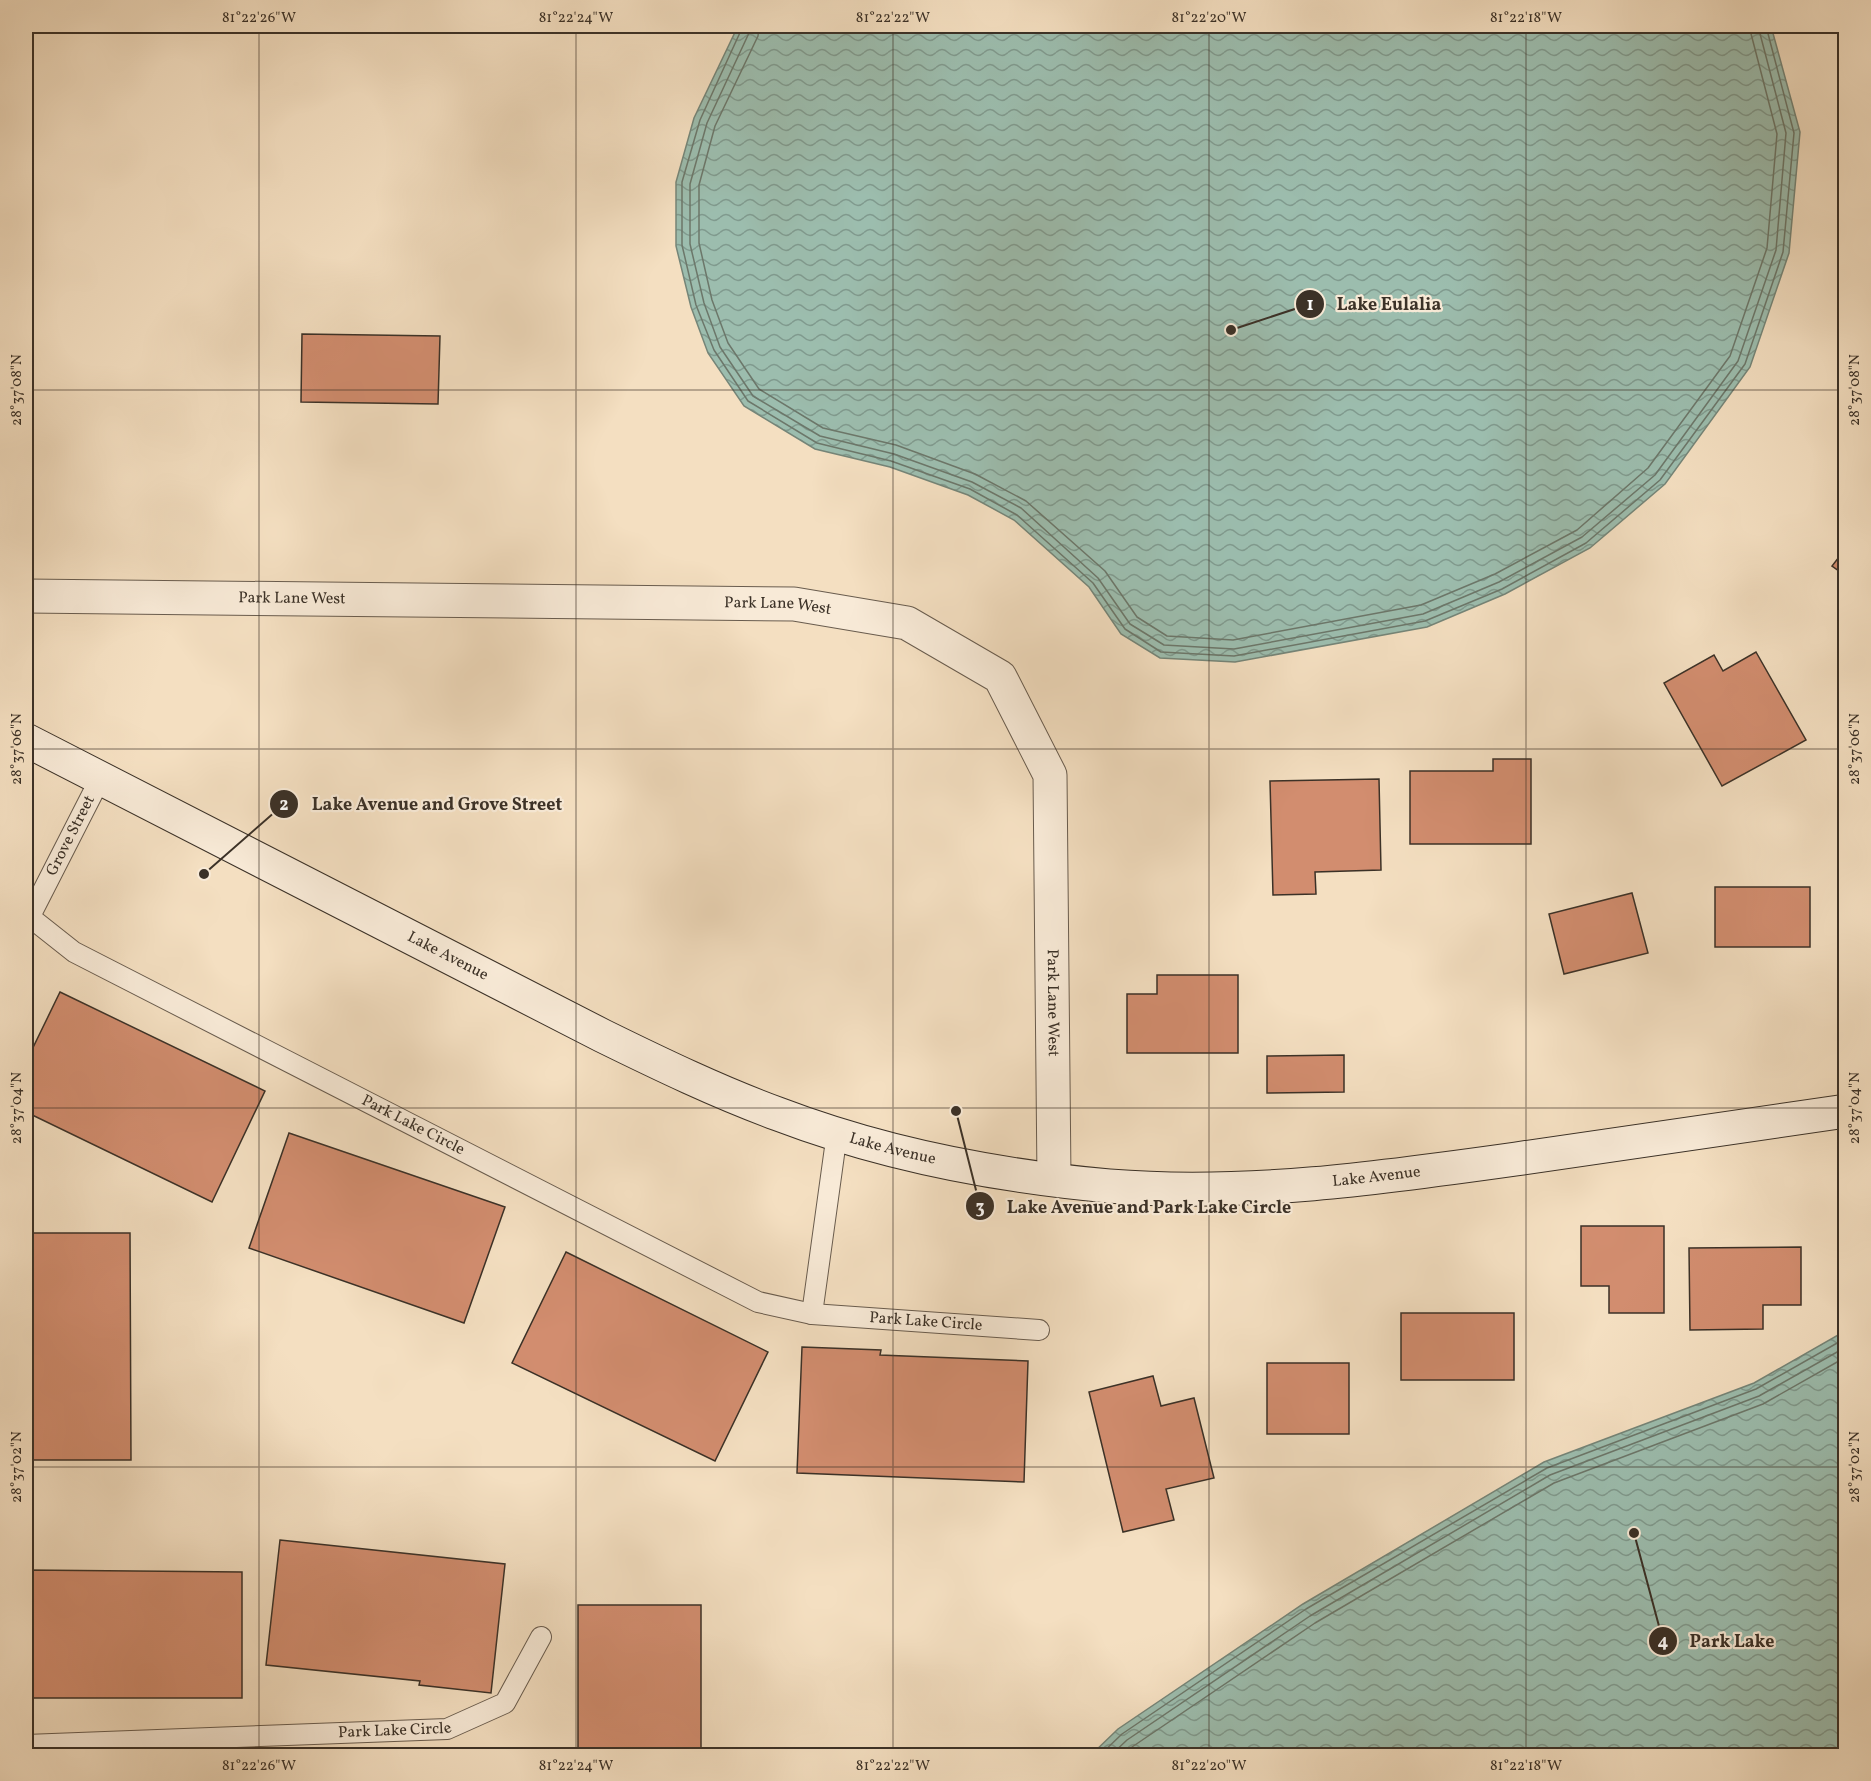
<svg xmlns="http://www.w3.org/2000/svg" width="1871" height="1781" font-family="Vollkorn,serif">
<defs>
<pattern id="water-waves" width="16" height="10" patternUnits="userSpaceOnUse" patternTransform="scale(1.5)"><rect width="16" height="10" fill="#9cbdae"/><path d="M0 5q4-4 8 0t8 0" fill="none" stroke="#809a8e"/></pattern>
</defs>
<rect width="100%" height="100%" fill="#f4dfc1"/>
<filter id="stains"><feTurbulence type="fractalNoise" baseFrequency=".00333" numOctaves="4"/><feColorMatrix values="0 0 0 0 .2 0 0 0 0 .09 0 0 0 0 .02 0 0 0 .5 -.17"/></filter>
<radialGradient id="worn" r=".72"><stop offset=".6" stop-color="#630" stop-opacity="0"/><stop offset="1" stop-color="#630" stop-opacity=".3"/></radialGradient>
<!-- water -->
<g fill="url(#water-waves)" stroke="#758578" stroke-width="1.5">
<polygon points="738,26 1771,26 1800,132 1789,253 1750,367 1665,484 1590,548 1505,594 1427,627 1235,662 1160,658 1121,634 1089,587 1014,520 968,495 890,467 815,449 744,406 708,353 691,307 676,246 676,182 694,118"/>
<polygon points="1845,1331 1845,1755 1091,1755 1118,1729 1303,1604 1544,1462 1754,1383"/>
</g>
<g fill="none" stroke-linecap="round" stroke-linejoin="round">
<!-- shore -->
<g stroke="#6c776a" stroke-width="1.5">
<polyline points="743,26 700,120 682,182 682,245 696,305 714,350 748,401 817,443 891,461 970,489 1017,515 1093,583 1125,629 1161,652 1234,656 1425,621 1502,589 1586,543 1660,480 1745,364 1783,252 1794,133 1766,26"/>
<polyline points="750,26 749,33 707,123 690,184 690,244 704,303 720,347 753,396 820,436 894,454 972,482 1021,508 1098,578 1130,624 1164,645 1234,649 1423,614 1499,582 1582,537 1655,475 1738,361 1776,250 1786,133 1758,26"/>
<polyline points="759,26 758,36 715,126 699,185 699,243 712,300 728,343 759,389 823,428 896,445 975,474 1026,501 1105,571 1137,617 1167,636 1233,640 1421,605 1495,574 1577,530 1648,468 1730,356 1767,248 1777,134 1749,26"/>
<polyline points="1099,1756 1122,1734 1306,1609 1547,1468 1756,1389 1846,1338"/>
<polyline points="1110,1756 1127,1740 1310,1616 1550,1475 1759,1396 1846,1347"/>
<polyline points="1123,1756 1132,1747 1315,1623 1554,1483 1763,1404 1846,1357"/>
</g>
</g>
<!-- building -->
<g fill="#d28d6f" stroke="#3b3127" stroke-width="1.5">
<polygon points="302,334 440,336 438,404 301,402"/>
<polygon points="1846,548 1846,576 1832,566"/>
<polygon points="1756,652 1806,740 1722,786 1664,683 1714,655 1723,671"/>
<polygon points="1493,759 1531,759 1531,844 1410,844 1410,771 1493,771"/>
<polygon points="1379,779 1381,870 1315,872 1316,894 1273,895 1270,781"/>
<rect x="1715" y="887" width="95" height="60"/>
<polygon points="1632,893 1648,953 1564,974 1549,914"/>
<polygon points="1157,975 1238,975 1238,1053 1127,1053 1127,994 1157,994"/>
<polygon points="60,992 265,1091 212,1202 26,1112 26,1062"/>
<polygon points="1344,1055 1344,1092 1267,1093 1267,1056"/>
<polygon points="289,1133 505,1207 464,1323 249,1248"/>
<polygon points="1581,1226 1664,1226 1664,1313 1609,1313 1609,1286 1581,1286"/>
<polygon points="26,1233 130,1233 131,1460 26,1460"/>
<polygon points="1801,1247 1801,1305 1763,1305 1763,1329 1690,1330 1689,1248"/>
<polygon points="566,1252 768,1352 715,1461 512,1363"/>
<rect x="1401" y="1313" width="113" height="67"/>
<polygon points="802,1347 881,1350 880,1355 1028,1361 1024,1482 797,1473"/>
<rect x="1267" y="1363" width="82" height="71"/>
<polygon points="1153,1376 1161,1406 1194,1398 1214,1478 1166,1489 1174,1520 1123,1532 1089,1392"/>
<polygon points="280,1540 505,1564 491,1693 419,1685 420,1681 266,1665"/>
<polygon points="26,1570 242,1572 242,1698 26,1698"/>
<rect x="578" y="1605" width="123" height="151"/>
</g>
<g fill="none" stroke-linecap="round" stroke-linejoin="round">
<defs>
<g id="service">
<path id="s1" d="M26 914 74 952 758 1302 812 1314 1039 1330"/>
<path id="s2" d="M26 924 100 779"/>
<polyline points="812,1314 837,1133"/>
<path id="s3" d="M26 1745 447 1729 505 1703 541 1637"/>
</g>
<g id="minor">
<path id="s4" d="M26 596 794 604 907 623 1000 677 1050 775 1054 1179"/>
</g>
<g id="secondary">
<path id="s5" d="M26 740 603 1036C660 1064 718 1092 778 1114 883 1154 998 1176 1109 1186 1246 1197 1381 1178 1516 1159 1626 1143 1736 1127 1846 1111"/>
</g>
</defs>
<!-- service casing -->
<use href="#service" stroke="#695c4e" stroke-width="22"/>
<!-- minor casing -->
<use href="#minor" stroke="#695c4e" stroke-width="35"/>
<!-- secondary casing -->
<use href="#secondary" stroke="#3b3127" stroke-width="35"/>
<!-- service -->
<use href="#service" stroke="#f8ead7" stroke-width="20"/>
<!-- minor -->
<use href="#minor" stroke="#f8ead7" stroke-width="33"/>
<!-- secondary -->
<use href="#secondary" stroke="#f8ead7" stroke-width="33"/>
</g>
<!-- ticks -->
<path fill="none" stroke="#3b3127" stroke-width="1.5" stroke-opacity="0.45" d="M259 26V1756M576 26V1756M893 26V1756M1209 26V1756M1526 26V1756M1843 26V1756M26 30H1846M26 390H1846M26 749H1846M26 1108H1846M26 1467H1846"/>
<g text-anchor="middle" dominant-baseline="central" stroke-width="4.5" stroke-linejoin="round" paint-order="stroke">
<!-- street labels -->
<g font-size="16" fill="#3b3127" stroke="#f8ead7">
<text stroke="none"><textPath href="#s4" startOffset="266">Park Lane West</textPath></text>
<text stroke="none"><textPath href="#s4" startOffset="752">Park Lane West</textPath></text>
<text stroke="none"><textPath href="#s2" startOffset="99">Grove Street</textPath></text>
<text stroke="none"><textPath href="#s5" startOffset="474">Lake Avenue</textPath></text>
<text stroke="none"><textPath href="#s4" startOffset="1328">Park Lane West</textPath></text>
<text stroke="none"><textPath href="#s1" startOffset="442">Park Lake Circle</textPath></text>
<text stroke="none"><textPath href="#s5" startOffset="960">Lake Avenue</textPath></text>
<text stroke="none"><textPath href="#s5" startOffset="1448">Lake Avenue</textPath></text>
<text stroke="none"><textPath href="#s1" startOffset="999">Park Lake Circle</textPath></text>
<text stroke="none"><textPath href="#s3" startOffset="369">Park Lake Circle</textPath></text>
</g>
</g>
<!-- callouts -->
<path fill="none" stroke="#3b3127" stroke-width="2" d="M1231 330L1310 304M204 874L284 804M956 1111L980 1206M1634 1533L1663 1641"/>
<g fill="#3b3127" stroke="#f8ead7" stroke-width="2">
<circle cx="1231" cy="330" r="6"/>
<circle cx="204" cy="874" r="6"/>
<circle cx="956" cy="1111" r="6"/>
<circle cx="1634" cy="1533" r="6"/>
<circle cx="1310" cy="304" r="15"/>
<circle cx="284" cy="804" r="15"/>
<circle cx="980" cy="1206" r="15"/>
<circle cx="1663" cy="1641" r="15"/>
</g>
<g font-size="18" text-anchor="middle" font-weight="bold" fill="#fff">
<text x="1310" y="310">1</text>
<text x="284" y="810">2</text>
<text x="980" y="1213">3</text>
<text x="1663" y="1647">4</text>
</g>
<g font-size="18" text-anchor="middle" font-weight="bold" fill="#3b3127" stroke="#f8ead7" stroke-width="4.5" stroke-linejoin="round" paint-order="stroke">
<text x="1389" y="310">Lake Eulalia</text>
<text x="437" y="810">Lake Avenue and Grove Street</text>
<text x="1149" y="1213">Lake Avenue and Park Lake Circle</text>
<text x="1732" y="1647">Park Lake</text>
</g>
<!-- margin -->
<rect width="1871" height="1781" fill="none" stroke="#f4dfc1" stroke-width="66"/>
<rect x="33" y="33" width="1805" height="1715" fill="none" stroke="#3b3127" stroke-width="2"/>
<g font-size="15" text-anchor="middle" fill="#3b3127">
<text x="259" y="22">81°22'26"W</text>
<text x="576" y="22">81°22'24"W</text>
<text x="893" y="22">81°22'22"W</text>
<text x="1209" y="22">81°22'20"W</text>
<text x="1526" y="22">81°22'18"W</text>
<text transform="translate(16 390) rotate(-90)" y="5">28°37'08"N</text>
<text transform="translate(1854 390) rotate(-90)" y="5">28°37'08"N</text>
<text transform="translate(16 749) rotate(-90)" y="5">28°37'06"N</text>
<text transform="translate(1854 749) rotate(-90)" y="5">28°37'06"N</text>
<text transform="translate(16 1108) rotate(-90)" y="5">28°37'04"N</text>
<text transform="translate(1854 1108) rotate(-90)" y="5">28°37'04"N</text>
<text transform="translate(16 1467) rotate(-90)" y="5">28°37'02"N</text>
<text transform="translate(1854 1467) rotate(-90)" y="5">28°37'02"N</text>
<text x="259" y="1770">81°22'26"W</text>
<text x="576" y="1770">81°22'24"W</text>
<text x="893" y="1770">81°22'22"W</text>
<text x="1209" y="1770">81°22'20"W</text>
<text x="1526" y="1770">81°22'18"W</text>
</g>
<rect width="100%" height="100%" filter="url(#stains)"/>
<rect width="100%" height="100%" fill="url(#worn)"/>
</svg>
